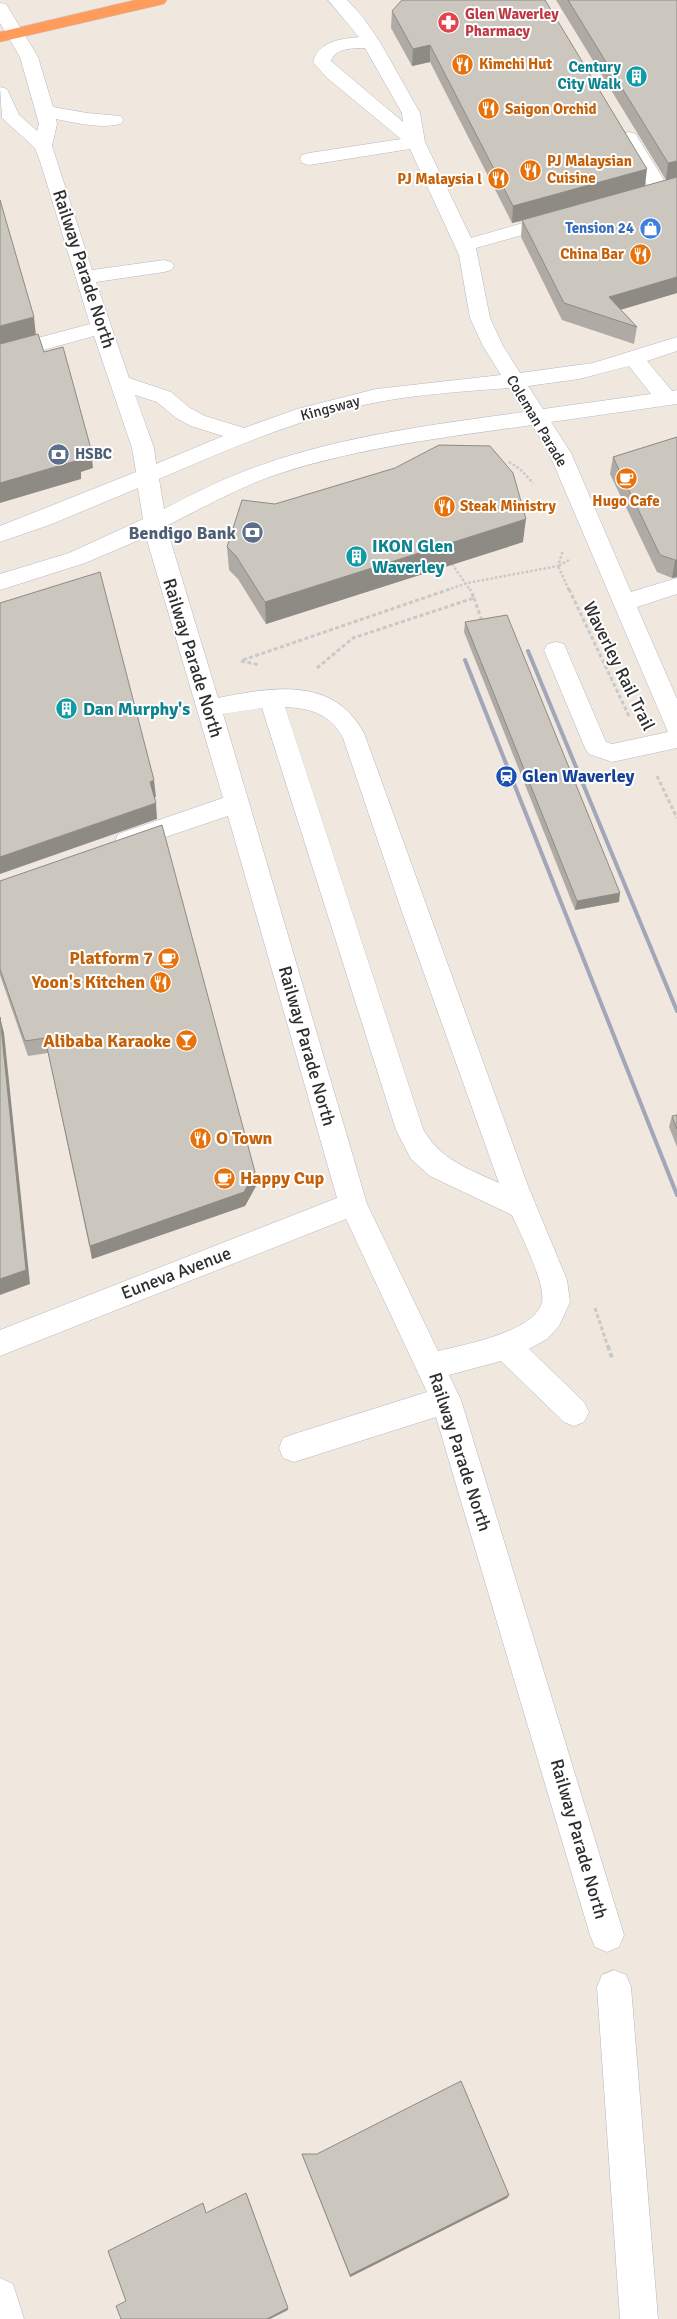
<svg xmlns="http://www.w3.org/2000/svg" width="677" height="2319" font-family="Signika,sans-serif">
<rect width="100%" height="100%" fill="#f0e8df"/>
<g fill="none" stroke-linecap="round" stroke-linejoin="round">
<defs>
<g id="minor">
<path d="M328 0H347L362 16 380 42 420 113 425 142 471 238 558 213 565 215 568 219 565 223 476 248 490 318 503 346 520 373 593 363 677 337V351L647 361 672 391 677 390V404L551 422 571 453 631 592 677 578V594L637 607 677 699V748L612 762 589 754 585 748 544 650 548 644 556 642 564 644 606 742 612 744 668 732 549 453 532 425C448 437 362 447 281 473 241 486 204 507 166 526L218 698C273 687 333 676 364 733L528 1186 567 1280 570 1302 559 1326 547 1339 529 1349 584 1402 589 1412 584 1422 574 1426 564 1422 501 1361 449 1375 461 1400 624 1935 619 1947 607 1952 595 1947 590 1935 436 1417 294 1462 283 1458 279 1448 283 1438 294 1434 427 1392 346 1219 0 1356V1330L337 1198 228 816 127 850 118 848 115 841 118 834 223 798 146 537 85 563 0 590V574L69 553 143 519 138 488 52 524 0 542V526L136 472 132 448 94 336 0 362V348L90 324 40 161 35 148 2 118 0 87 7 89 19 115 37 131 39 124 20 57 0 23V3L6 4 38 57 53 107 87 113 121 116 123 120 121 124C100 129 77 123 56 119L57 124 52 146 92 270 164 260 171 262 174 266 171 270 164 272 96 282 129 378 171 392 190 408 205 416 244 428 297 409 376 389 501 375 483 346 470 318 459 255 410 149 309 165 302 163 300 159 302 155 309 153 401 139 326 77 313 62C319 41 340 39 359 37ZM365 48 402 113 403 122 331 61C335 48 353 48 365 48ZM629 366 651 394 543 409 528 386 579 379ZM509 388 524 412C437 424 347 435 264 464 229 476 196 492 164 509L159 479C221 452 284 425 351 408 402 395 456 392 509 388ZM135 395 157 402 176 418 191 426 223 436 156 464 154 448ZM285 707C310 708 331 714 343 738L401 909 499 1183C469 1169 439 1159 423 1129ZM262 708 396 1130 411 1159 430 1176 512 1215C520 1233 546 1284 542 1302 535 1332 463 1345 438 1351L367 1204 223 714Z"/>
<polygon points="629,132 636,134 638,138 670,190 667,194 653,194 650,190 620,138 622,134"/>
<polygon points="614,1970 626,1975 631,1987 658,2319 620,2319 597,1987 602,1975"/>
<polygon points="0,2278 13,2284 24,2319 0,2319"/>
</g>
<polygon id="highway" points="135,0 167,0 164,4 0,42 0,32"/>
</defs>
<!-- minor casing -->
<use href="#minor" stroke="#b3b7c2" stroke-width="1"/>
<!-- highway casing -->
<use href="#highway" stroke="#c9c9c9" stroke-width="1"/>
<!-- path-far2 -->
<g stroke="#c9c9c9" stroke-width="2.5" stroke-dasharray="2.5 2" stroke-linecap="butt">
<polyline points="509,462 520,469 533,483"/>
<polyline points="569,560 558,566 569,590"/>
<polyline points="452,564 470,590"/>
<polyline points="447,590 467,583 558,566 563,550"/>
</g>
<!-- path-far1 -->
<g stroke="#c9c9c9" stroke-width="3" stroke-dasharray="4 2.5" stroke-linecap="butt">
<polyline points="569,589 629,716"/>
<polyline points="474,598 482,621"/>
<polyline points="243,660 450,589"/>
<polyline points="241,661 260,665"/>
<polyline points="317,668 353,638 474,598 470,589"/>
<polyline points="657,776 677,818"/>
<polyline points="595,1308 608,1347"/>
</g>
<!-- path -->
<polyline stroke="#c9c9c9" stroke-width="4" stroke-dasharray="4.5 3" stroke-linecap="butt" points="608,1346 612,1358"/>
<!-- minor -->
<use href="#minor" fill="#fff" fill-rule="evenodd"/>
<!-- highway -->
<use href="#highway" fill="#ff9b5b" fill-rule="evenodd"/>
<!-- rail -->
<g stroke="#a1a6b9" stroke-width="4">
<polyline points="528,651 677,1011"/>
<polyline points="465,660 677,1195"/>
</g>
</g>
<!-- wall -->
<g fill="#afaaa3">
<polygon points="556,0 677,0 677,293 620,310 637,327 634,344 562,320 521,237 522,221 512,223 430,62 412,66 391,28 392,11 645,186 666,180"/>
<polygon points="677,437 677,577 672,578 657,572 610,474 613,457"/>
<polygon points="523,542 266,624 238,579 229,570 227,547"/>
<polygon points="465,622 619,902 575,910 464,632"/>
<polygon points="0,881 255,1172 256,1186 245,1206 92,1259 48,1053 28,1056 0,975"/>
<polygon points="677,1115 677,1147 669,1127 672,1116"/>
<polygon points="302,2154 509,2195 507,2198 350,2277 303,2157"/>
</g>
<!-- shaded-wall -->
<g fill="#8e8b85">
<polygon points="430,45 430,62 412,66 413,49"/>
<polygon points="677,161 677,178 666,180 668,163"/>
<polygon points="647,169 645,186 512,223 513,206"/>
<polygon points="677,277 677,293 606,314 609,297"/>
<polygon points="34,317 36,336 0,346 0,326"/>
<polygon points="91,449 93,468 81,472 81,479 0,503 0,483 75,454"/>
<polygon points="526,519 523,542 266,624 265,602"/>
<polygon points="675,560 677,560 677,577 672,578"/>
<polygon points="154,780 156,797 152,798 150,782"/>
<polygon points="156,803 157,819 0,874 0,857"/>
<polygon points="620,893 619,902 575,910 577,901"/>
<polygon points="0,1017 4,1033 30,1284 0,1295"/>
<polygon points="255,1172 256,1186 245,1206 92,1259 90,1246"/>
<polygon points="247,2195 288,2310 270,2319 267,2319"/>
<polygon points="509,2195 507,2198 350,2277 350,2275"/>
</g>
<!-- building -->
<g fill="#cbc6be" stroke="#8e8b85">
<polygon points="402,0 545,0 647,169 513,206 430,45 413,49 392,11"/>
<polygon points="568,0 677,0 677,161 668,163"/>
<polygon points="677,177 677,277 609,297 637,327 564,303 522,220"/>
<polygon points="0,200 34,317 0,326"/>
<polygon points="38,334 44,352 63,347 91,449 75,454 79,460 0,483 0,344"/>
<polygon points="677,437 677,560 675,560 660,555 613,457"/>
<polygon points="439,445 490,446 513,473 526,519 265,602 236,556 227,547 242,500 275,504 395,468"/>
<polygon points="100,572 154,780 150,782 156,803 0,857 0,603"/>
<polygon points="507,615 620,893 577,901 465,622"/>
<polygon points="162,825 255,1172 244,1192 90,1246 45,1038 25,1041 0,969 0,881"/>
<polygon points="0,1017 26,1270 0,1279"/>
<polygon points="677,1115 677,1129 672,1116"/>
<polygon points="461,2081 509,2195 350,2275 302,2154 317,2154"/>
<polygon points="246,2193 288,2308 267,2319 121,2319 116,2306 126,2301 108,2251 203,2203 206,2213"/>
</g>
<!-- icons -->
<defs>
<symbol id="pharmacy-disc" viewBox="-11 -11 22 22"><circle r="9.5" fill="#e0444e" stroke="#fff"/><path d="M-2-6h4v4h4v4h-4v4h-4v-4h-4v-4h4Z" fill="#fff"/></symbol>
<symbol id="restaurant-disc" viewBox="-11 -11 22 22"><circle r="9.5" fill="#e8710a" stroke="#fff"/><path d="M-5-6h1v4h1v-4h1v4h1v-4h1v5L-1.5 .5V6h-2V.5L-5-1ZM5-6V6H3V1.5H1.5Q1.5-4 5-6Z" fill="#fff"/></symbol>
<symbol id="building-disc" viewBox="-11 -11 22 22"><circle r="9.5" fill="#0f9aa8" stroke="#fff"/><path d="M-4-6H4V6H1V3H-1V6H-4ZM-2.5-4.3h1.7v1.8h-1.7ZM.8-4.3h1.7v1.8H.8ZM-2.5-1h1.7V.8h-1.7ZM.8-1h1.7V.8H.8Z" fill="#fff"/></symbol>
<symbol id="shop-disc" viewBox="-11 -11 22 22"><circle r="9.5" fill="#3f7fe0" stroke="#fff"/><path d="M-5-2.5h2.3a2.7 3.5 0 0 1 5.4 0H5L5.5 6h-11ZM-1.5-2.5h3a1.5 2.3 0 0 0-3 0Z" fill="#fff"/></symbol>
<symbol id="bank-disc" viewBox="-11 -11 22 22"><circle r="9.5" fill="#5c6f8a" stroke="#fff"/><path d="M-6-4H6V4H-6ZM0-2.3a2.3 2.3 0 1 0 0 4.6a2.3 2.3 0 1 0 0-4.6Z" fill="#fff"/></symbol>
<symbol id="cafe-disc" viewBox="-11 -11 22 22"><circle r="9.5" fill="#e8710a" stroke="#fff"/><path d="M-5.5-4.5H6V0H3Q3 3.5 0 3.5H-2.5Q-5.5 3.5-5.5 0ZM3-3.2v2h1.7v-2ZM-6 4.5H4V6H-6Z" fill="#fff"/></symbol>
<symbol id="station-disc" viewBox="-11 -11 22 22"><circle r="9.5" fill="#1a4fb4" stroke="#fff"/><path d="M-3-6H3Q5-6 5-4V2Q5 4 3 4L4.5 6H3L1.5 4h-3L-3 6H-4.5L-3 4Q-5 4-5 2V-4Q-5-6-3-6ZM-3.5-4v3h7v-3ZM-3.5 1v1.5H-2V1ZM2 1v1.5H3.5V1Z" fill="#fff"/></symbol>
<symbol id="bar-disc" viewBox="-11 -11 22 22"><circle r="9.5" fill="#e8710a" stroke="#fff"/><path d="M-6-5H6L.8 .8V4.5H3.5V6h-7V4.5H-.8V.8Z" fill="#fff"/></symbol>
</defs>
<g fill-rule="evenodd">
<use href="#pharmacy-disc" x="436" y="10" width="25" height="25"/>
<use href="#restaurant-disc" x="450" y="52" width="25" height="25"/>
<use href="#building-disc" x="624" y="64" width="25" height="25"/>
<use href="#restaurant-disc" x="476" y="96" width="25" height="25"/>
<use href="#restaurant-disc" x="518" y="158" width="25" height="25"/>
<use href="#restaurant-disc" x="486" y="166" width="25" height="25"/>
<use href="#shop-disc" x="638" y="216" width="25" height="25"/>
<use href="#restaurant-disc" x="628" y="242" width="25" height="25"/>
<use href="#bank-disc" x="46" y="442" width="25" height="25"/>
<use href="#cafe-disc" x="614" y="466" width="25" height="25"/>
<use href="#restaurant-disc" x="432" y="494" width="25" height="25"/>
<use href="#bank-disc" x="240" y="520" width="25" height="25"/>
<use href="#building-disc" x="344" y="544" width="25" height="25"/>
<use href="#building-disc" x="54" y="696" width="25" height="25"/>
<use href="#station-disc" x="494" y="764" width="25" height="25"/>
<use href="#cafe-disc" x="156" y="946" width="25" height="25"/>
<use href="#restaurant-disc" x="148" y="970" width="25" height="25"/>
<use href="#bar-disc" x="174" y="1028" width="25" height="25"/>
<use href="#restaurant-disc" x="188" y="1126" width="25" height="25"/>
<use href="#cafe-disc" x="212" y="1166" width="25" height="25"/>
</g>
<g text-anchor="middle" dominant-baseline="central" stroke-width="4" stroke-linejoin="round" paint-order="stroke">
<!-- far-health labels -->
<g font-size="15" font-weight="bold" fill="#be3a42" stroke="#fff" text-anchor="start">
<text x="465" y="14">Glen Waverley<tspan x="465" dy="17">Pharmacy</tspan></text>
</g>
<!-- far-food labels -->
<g font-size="15" font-weight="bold" fill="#c56008" stroke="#fff" text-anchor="start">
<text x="479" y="64">Kimchi Hut</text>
<text x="505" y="109">Saigon Orchid</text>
<text x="547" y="161">PJ Malaysian<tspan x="547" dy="17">Cuisine</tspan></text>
<text x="482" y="179" text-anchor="end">PJ Malaysia l</text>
<text x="624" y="254" text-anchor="end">China Bar</text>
<text x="626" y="501" text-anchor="middle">Hugo Cafe</text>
<text x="460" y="506">Steak Ministry</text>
</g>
<!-- far-culture labels -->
<g font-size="15" font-weight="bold" fill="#0d838f" stroke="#fff" text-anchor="end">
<text x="621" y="67">Century<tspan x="621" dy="17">City Walk</tspan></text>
</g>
<!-- far-shop labels -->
<g font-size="15" font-weight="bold" fill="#366cbe" stroke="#fff" text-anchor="end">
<text x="634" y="228">Tension 24</text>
</g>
<!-- far-street labels -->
<g font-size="15" fill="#2e2e2e" stroke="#fff">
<text transform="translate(330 408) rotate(-15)">Kingsway</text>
<text transform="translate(537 421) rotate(59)">Coleman Parade</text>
</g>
<!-- far-service labels -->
<g font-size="15" font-weight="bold" fill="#4e5e75" stroke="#fff" text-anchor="start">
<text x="75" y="454">HSBC</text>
</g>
<!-- street labels -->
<g font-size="18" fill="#2e2e2e" stroke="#fff">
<text transform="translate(84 269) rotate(72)">Railway Parade North</text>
<text transform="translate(193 658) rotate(73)">Railway Parade North</text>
<text transform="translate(619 666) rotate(64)">Waverley Rail Trail</text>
<text transform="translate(307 1046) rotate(74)">Railway Parade North</text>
<text transform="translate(176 1273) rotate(-21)">Euneva Avenue</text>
<text transform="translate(460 1452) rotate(72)">Railway Parade North</text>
<text transform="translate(579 1839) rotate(74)">Railway Parade North</text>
</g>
<!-- service labels -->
<g font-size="18" font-weight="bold" fill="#4e5e75" stroke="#fff" text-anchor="end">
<text x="236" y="533">Bendigo Bank</text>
</g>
<!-- culture labels -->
<g font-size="18" font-weight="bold" fill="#0d838f" stroke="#fff" text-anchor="start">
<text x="372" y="546">IKON Glen<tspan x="372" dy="21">Waverley</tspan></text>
<text x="83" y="709">Dan Murphy's</text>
</g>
<!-- transit labels -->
<g font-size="18" font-weight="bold" fill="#164399" stroke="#fff" text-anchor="start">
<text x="522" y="776">Glen Waverley</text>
</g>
<!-- food labels -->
<g font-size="18" font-weight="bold" fill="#c56008" stroke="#fff" text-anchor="end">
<text x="153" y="958">Platform 7</text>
<text x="145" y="982">Yoon's Kitchen</text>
<text x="171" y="1041">Alibaba Karaoke</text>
<text x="216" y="1138" text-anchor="start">O Town</text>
<text x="240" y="1178" text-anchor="start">Happy Cup</text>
</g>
</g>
</svg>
